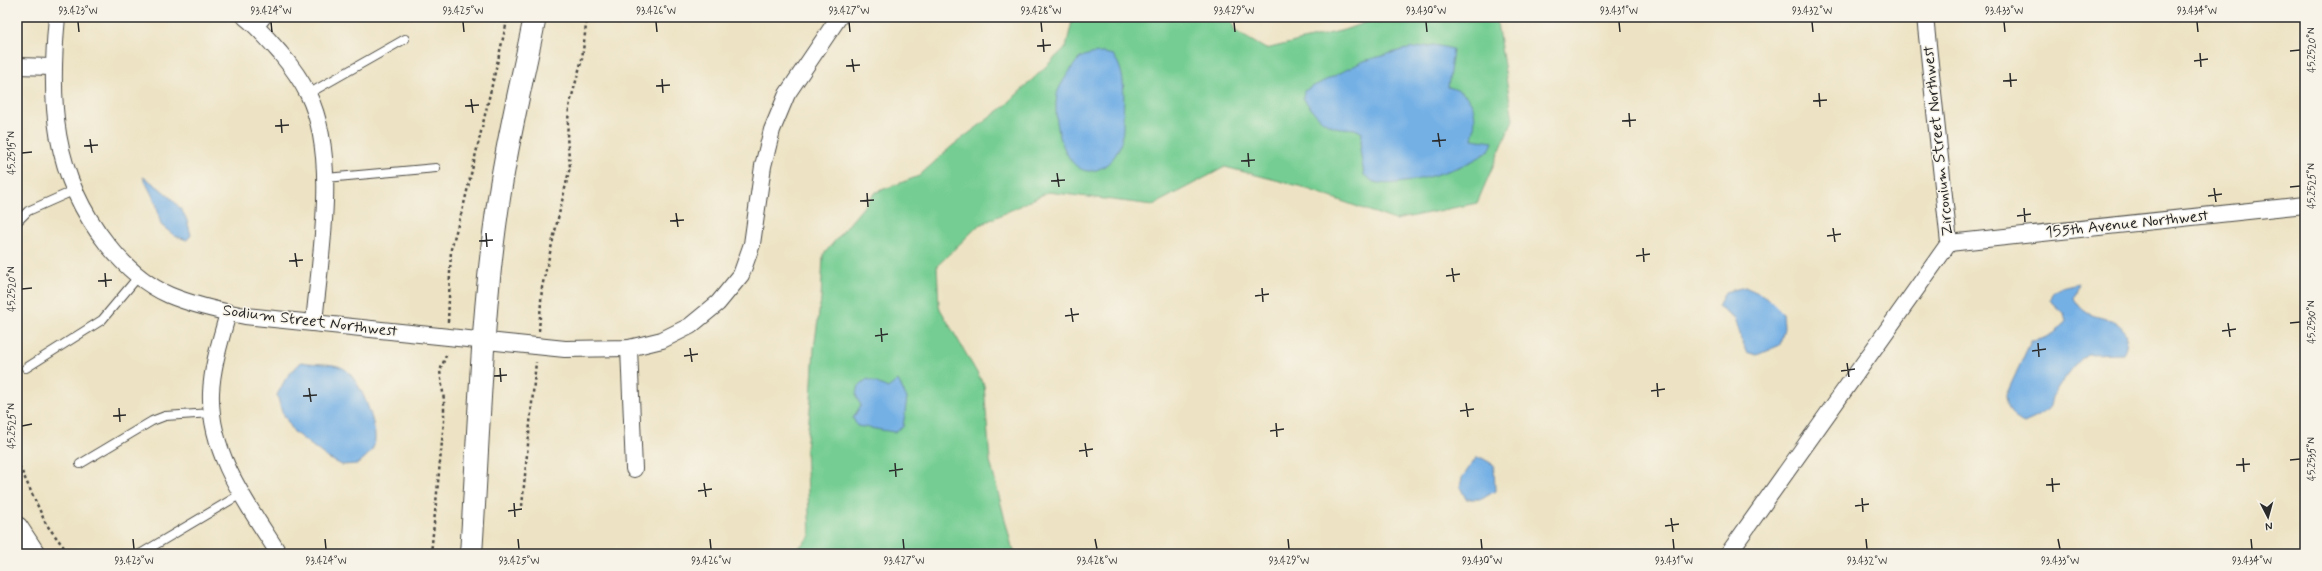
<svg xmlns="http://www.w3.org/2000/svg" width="2322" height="571" font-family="Mynerve,sans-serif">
<rect width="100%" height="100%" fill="#f7f3e8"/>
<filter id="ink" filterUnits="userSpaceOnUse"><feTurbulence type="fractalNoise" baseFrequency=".025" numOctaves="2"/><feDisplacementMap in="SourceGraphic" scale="8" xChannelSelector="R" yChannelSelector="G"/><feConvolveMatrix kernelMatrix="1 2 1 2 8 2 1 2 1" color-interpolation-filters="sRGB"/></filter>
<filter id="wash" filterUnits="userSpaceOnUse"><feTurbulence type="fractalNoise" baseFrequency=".012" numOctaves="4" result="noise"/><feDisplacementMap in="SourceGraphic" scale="16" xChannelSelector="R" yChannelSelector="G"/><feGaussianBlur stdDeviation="0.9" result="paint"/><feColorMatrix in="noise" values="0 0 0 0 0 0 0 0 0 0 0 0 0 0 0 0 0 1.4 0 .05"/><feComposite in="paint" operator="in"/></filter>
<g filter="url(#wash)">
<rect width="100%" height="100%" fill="#ede3c4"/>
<!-- green -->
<polygon fill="#75cd93" stroke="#507c5f" points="1073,17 1230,17 1235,31 1266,49 1344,30 1381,17 1496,17 1513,120 1477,203 1395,220 1299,186 1225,167 1153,205 1048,192 978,226 937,266 939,307 984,385 990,461 1012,547 1016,554 793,554 810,536 806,449 811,400 814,348 821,299 823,255 876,192 919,176 952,146 1005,106 1066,47"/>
<!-- water -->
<g fill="#74b0e5" stroke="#506e88">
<path d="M1434 45 1453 49 1448 87C1476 94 1478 114 1472 139L1493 142C1492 144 1491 148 1489 150 1473 167 1396 190 1374 182 1371 181 1367 177 1364 175L1360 150 1362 133C1354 127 1350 129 1341 128 1322 126 1314 112 1303 98L1304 91 1364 61 1402 50Z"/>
<path d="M1104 53 1113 55C1128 74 1123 102 1123 125 1123 141 1119 155 1106 165 1066 193 1050 116 1058 91 1060 85 1074 64 1078 60 1084 54 1096 53 1104 53Z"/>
<path d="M143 177C157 185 177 201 185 216 188 221 189 229 191 235L187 240 175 236 161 225 156 203Z"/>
<path d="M2079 283 2074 298C2078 306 2084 312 2092 315 2106 320 2124 320 2126 338 2127 344 2126 348 2123 353L2087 354C2072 366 2063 381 2052 397 2051 400 2051 403 2050 406 2045 414 2033 419 2024 423 2013 419 2006 406 2006 395L2031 341C2045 340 2058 333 2066 321L2064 313 2050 300 2052 292 2062 287Z"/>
<polygon points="1745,287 1767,297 1783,313 1784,328 1780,345 1757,355 1746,352 1735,319 1718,307 1725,292"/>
<path d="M301 362C316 365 330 362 343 368 359 376 380 429 374 445 372 453 364 458 358 464L342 465 328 458 294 432 282 412 277 395 286 378Z"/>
<path d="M868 379 888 388 898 380 907 398 903 427 894 432 857 426 853 418 861 405C852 393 857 385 868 379Z"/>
<polygon points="1476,458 1482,458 1494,465 1495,491 1482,499 1466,499 1460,487 1462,478"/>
</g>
</g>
<g filter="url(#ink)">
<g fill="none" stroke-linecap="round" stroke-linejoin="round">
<defs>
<g id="lane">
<polyline points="259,28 268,17"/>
<polyline points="308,94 405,39"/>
<polyline points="326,178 436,168"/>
<polyline points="17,222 28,211 73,191"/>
<polyline points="26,368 102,320 138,277"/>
<polyline points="80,464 152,421 165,416 212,413"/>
<polyline points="140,554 241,494"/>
</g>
<g id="street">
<path d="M57 17C49 101 52 175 107 244 123 264 144 284 169 295 193 305 219 311 245 316L565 349 629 348 662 340 690 326 718 303 741 275 752 244 763 166 772 130 787 94 839 17"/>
<path d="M245 17C259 28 269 40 281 54 291 66 301 80 308 94 339 157 320 255 314 323"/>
<polyline points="17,66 52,67"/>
<polyline points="1949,243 2305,205"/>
<path d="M228 313C221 339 212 366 211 393 209 454 248 505 279 554"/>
<polyline points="629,348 634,469"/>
<polyline points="1728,554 1949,243 1925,17"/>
</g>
<g id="secondary">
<polyline points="17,528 34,554"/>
<path d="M471 554C479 437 481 314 499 198 508 137 523 77 535 17"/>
</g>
</defs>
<!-- lane casing -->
<use href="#lane" stroke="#484742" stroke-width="10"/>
<!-- street casing -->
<use href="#street" stroke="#484742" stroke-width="18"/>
<!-- secondary casing -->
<use href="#secondary" stroke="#484742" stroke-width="24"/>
<!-- path -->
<g stroke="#484742" stroke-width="2.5" stroke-dasharray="3 3" stroke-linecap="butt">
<polyline points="448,322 451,249 464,204 508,17"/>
<polyline points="539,331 542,287 570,167 567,137 569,107 582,59 587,17"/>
<polyline points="17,461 46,524 69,554"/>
<polyline points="522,506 536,362"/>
<polyline points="431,554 444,421 444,400 440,371 447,353"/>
</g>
<!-- lane -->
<use href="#lane" stroke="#fff" stroke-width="8"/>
<!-- street -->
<use href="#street" stroke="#fff" stroke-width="16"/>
<!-- secondary -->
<use href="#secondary" stroke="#fff" stroke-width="22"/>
</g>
</g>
<!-- ticks -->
<path fill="none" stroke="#2b2b2b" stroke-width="1.5" d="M78 22 79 32M271 22 272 32M463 22 464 32M656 22 657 32M849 22 850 32M1041 22 1042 32M1234 22 1235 32M1426 22 1427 32M1619 22 1620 32M1812 22 1813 32M2004 22 2005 32M2197 22 2198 32M1043 39 1044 52M1037 46 1051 45M2290 51 2300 50M2200 53 2201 67M852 59 854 72M2194 61 2208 59M846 66 860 65M2010 73 2011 87M662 79 663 93M2003 81 2017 80M656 86 670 85M1819 93 1820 107M471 99 473 113M1813 101 1827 100M465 106 479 105M1629 113 1630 127M281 119 282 133M1622 121 1636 120M275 126 289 125M1438 133 1440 147M90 139 92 153M1432 141 1446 140M84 146 98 145M22 153 32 152M1248 153 1249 167M1241 161 1255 160M1057 173 1059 187M1051 181 1065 180M2290 187 2300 186M2214 188 2216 202M867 193 868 207M2208 196 2222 194M860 201 874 200M2024 208 2025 222M676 213 678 227M2017 216 2031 214M670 221 684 220M1833 228 1835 242M486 233 487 247M1827 236 1841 234M479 241 493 240M1643 248 1644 262M295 253 297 267M1636 256 1650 254M289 261 303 260M1452 268 1454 282M105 273 106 287M1446 276 1460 274M98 281 112 280M1262 288 1263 302M22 289 32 288M1255 296 1269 294M1071 308 1073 322M1065 316 1079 314M2228 323 2230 337M2290 323 2300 322M881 328 882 342M2222 331 2236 329M875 336 888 334M2038 343 2039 357M690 348 692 362M2032 351 2046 349M684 356 698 354M1847 363 1849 377M500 368 501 382M1841 371 1855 369M494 376 507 375M1657 383 1658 397M309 388 311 402M1651 391 1665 389M303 396 317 395M1466 403 1468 417M119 408 120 422M1460 411 1474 409M113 416 126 415M1276 423 1277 437M22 426 32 424M1270 431 1284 429M1085 443 1087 457M1079 451 1093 449M2243 458 2244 472M2290 460 2300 459M895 463 896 477M2236 465 2250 464M889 471 903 469M2052 478 2053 492M704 483 706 497M2046 485 2060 484M698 491 712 489M1862 498 1863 512M514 503 515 517M1855 506 1869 504M508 511 522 509M1671 518 1673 532M1665 526 1679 524M133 539 134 549M325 539 326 549M518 539 519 549M710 539 711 549M903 539 904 549M1095 539 1097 549M1288 539 1289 549M1481 539 1482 549M1673 539 1674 549M1866 539 1867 549M2058 539 2060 549M2251 539 2252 549"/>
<g text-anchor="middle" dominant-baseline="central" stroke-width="3" stroke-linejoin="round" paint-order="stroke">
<!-- street labels -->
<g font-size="16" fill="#2b2b2b" stroke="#f7f3e8">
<text transform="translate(1938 141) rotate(-96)">Zirconium Street Northwest</text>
<text transform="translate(2127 224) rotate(-6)">155th Avenue Northwest</text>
<text transform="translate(310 321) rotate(7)">Sodium Street Northwest</text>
</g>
</g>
<!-- margin -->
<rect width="2322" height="571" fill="none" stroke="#f7f3e8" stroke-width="44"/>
<!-- north arrow -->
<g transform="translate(2268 517) rotate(174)" stroke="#f7f3e8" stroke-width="3" paint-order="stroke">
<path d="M0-3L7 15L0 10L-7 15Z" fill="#2b2b2b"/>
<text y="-6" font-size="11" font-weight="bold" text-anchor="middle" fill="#2b2b2b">N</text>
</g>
<rect x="22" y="22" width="2278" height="527" fill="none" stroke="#2b2b2b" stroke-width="1.5"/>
<g font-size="10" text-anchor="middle" fill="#2b2b2b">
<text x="78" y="14">93.423°W</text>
<text x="271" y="14">93.424°W</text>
<text x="463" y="14">93.425°W</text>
<text x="656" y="14">93.426°W</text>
<text x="849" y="14">93.427°W</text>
<text x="1041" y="14">93.428°W</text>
<text x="1234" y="14">93.429°W</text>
<text x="1426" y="14">93.430°W</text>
<text x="1619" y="14">93.431°W</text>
<text x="1812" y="14">93.432°W</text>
<text x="2004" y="14">93.433°W</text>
<text x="2197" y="14">93.434°W</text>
<text transform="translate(2311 50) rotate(-90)" y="4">45.2520°N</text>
<text transform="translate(11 153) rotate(-90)" y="4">45.2515°N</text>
<text transform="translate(2311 186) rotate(-90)" y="4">45.2525°N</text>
<text transform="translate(11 289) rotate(-90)" y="4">45.2520°N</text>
<text transform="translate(2311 322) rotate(-90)" y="4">45.2530°N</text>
<text transform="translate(11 426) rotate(-90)" y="4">45.2525°N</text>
<text transform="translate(2311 459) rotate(-90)" y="4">45.2535°N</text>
<text x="134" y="564">93.423°W</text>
<text x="326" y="564">93.424°W</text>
<text x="519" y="564">93.425°W</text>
<text x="711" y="564">93.426°W</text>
<text x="904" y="564">93.427°W</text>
<text x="1097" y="564">93.428°W</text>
<text x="1289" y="564">93.429°W</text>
<text x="1482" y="564">93.430°W</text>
<text x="1674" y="564">93.431°W</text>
<text x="1867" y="564">93.432°W</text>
<text x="2060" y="564">93.433°W</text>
<text x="2252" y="564">93.434°W</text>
</g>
</svg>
